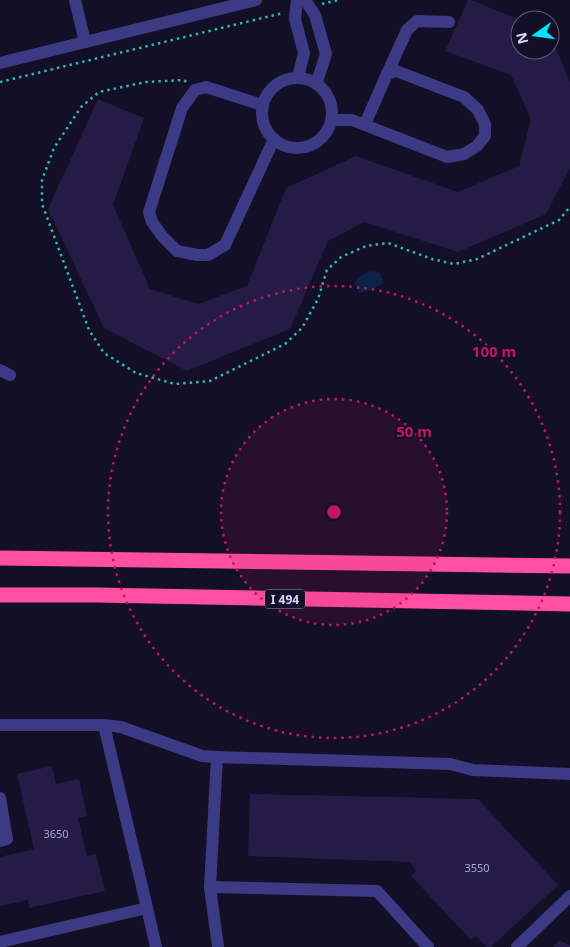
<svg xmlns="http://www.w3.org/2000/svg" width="570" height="947" font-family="'Noto Sans',sans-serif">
<rect width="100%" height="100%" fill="#130f26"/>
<!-- water -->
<path fill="#0c2248" d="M370 271 380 273 384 283 368 291 359 293 355 283C358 276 363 274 370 271Z"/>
<!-- building -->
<g fill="#241b47">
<polygon points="468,0 471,0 520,20 520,50 550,50 550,34 570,82 570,168 546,214 458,252 364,222 328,241 290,329 187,371 104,328 48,209 98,99 144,118 113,205 150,289 198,304 247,286 286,188 356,156 458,192 519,166 531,119 511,75 445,51"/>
<polygon points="52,766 56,784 79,779 87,816 78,818 87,856 96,854 105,891 29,908 28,900 0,906 0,857 34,849 17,774"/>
<polygon points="250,794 478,799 558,885 491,947 487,947 476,936 471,940 411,876 416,871 410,862 248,856"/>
<polygon points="559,940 570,945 570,947 553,947"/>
</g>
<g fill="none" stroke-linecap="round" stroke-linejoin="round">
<!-- path -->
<g stroke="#2fb8b0" stroke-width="2.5" stroke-dasharray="2.5 4" stroke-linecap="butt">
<polyline points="322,4 338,0"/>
<polyline points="0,82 283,13"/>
<polyline points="186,82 184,80 146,82 99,92 81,107 54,148 42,180 42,204 89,330 104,353 136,373 175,384 210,381 285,344 302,328 318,299 327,270 341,257 366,246 388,243 432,259 454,264 477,259 559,220 570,207"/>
</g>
<!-- minor -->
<g stroke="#3d3a85" stroke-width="12">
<polyline points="75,0 85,42"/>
<polyline points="297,0 295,19 304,53 298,77"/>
<polyline points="305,0 315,15 326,54 317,82"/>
<polyline points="0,63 256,0"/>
<polyline points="387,74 407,30 417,21 449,22"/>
<circle cx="297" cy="113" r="35"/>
<polyline points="262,105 206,87 195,90 182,108 149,212 152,222 163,237 177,251 198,255 208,255 225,245 274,139"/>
<polyline points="332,120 352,120 447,157 464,154 477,146 485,136 485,124 478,110 464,97 396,71 387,74 365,124"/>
<polyline points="0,370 10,375"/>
<polyline points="0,725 104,725 121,727 202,756 217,757 210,887 218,947"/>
<polyline points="217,757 450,764 473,770 570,774"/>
<polyline points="0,798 7,839 0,841"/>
<polyline points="210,887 377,891 428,947"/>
<polyline points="147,908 156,947"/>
<polyline points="0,942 147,908 104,725"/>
<polyline points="517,947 570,896"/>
</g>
<!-- highway -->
<g stroke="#ff4fa3" stroke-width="15">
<polyline points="0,558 570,566"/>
<polyline points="0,595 97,595 570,604"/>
</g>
</g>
<!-- distance rings -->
<circle cx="334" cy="512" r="113" fill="#c2185b" fill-opacity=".12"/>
<g fill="none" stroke="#c2185b" stroke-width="2.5" stroke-dasharray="2.5 5">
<circle cx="334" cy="512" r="113"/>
<circle cx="334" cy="512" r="226"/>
</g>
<g text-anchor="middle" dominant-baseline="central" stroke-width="4" stroke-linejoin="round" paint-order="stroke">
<!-- number labels -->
<g font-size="11" fill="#aca6d1">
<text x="56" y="833">3650</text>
<text x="477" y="867">3550</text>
</g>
<!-- shield labels -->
<rect fill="#130f26" stroke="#9e99be" stroke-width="1" x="265" y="589.5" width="40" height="19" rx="4"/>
<g font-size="12" font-weight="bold" fill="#d9d4ff">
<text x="285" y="599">I 494</text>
</g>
</g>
<circle cx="334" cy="512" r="8" fill="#c2185b" stroke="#130f26" stroke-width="2.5"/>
<g font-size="15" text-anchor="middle" font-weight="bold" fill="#c2185b" stroke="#130f26" stroke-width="4" stroke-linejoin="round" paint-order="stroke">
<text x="494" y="357">100 m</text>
<text x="414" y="437">50 m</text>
</g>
<!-- north arrow -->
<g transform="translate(535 35) rotate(256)"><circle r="24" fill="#130f26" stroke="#625e7d"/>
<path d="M0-4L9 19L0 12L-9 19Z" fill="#00e5ff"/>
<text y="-8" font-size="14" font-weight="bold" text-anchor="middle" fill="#d9d4ff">N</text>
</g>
</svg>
